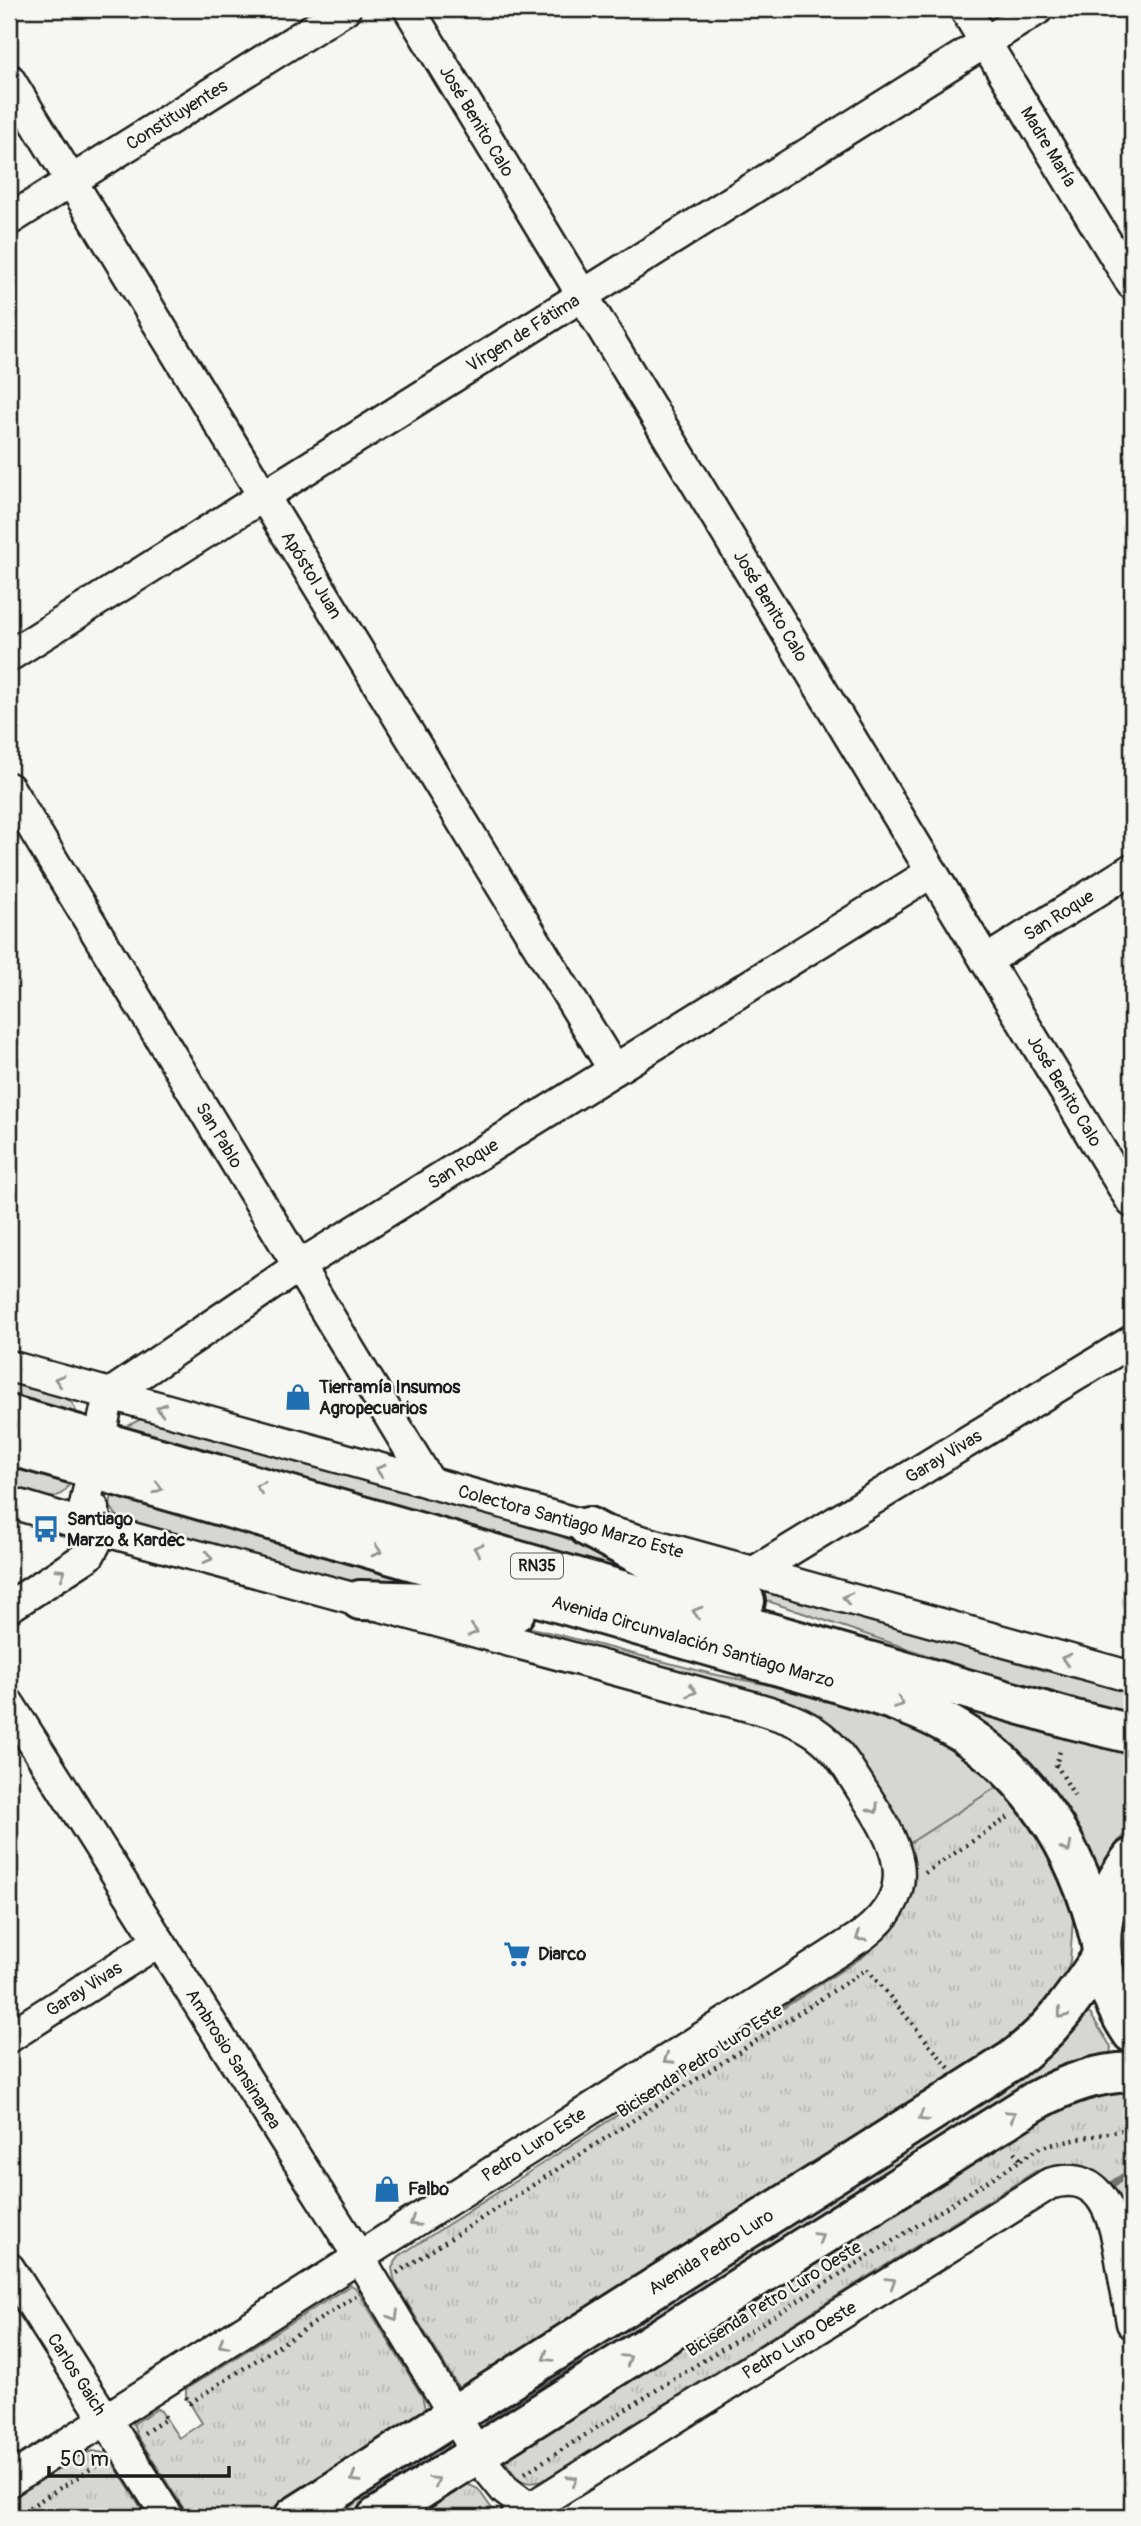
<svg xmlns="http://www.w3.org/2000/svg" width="1141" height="2526" font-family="Pangolin,sans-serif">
<defs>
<pattern id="park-tufts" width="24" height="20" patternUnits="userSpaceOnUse" patternTransform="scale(1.75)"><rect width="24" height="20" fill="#d6d6d2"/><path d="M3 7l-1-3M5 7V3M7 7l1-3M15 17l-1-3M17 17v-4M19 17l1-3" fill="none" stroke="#b7b7b4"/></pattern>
</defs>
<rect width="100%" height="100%" fill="#f6f6f2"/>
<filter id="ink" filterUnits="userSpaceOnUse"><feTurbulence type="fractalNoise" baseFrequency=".0143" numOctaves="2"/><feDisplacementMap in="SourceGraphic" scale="14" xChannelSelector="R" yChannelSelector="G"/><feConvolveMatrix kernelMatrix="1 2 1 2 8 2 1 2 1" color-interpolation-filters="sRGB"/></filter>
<g filter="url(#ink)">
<!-- grass -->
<g fill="#d6d6d2" stroke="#797977" stroke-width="2">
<polygon points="9,1379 62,1394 73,1404 78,1416 9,1404"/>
<polygon points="141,1419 154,1419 556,1534 693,1591 124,1431 127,1426"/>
<path d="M9 1460 71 1481C60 1509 31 1494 9 1489Z"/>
<polygon points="112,1493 463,1591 353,1584 119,1519 110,1506"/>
<polygon points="702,1573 1047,1671 1132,1688 1132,1719 1047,1696 700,1578"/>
<polygon points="466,1611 712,1674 821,1695 931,1732 1003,1783 907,1845 846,1746 465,1616"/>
<polygon points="930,1698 1132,1749 1132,1824 1113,1848 1099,1873 1097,1874"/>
<polygon points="1086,2012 1091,2015 1111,2047 1110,2055 484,2428 484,2424 487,2420 577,2364 618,2329"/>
<polygon points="444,2442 451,2452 358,2517 315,2517"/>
</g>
<!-- park -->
<g fill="url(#park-tufts)" stroke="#797977" stroke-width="2">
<polygon points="1003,1783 1040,1834 1071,1903 1073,1918 1070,1961 1062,1986 1016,2040 460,2390 395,2283 392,2268 399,2256 864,1956 896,1924 907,1845"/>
<path d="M1132 1901V1997C1120 1964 1118 1934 1132 1901Z"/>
<path d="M1132 2090V2256L1064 2168 1036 2171 542 2481C520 2488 513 2474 503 2457L1069 2098Z"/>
<polygon points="351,2285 356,2288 422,2396 426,2412 417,2426 274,2517 189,2517 138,2437 133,2424 157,2409 161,2411 179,2438 202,2423 186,2397 186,2389"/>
<polygon points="93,2451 103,2453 111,2460 147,2517 9,2517 9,2501 82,2454"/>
<polygon points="463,2482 478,2489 495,2513 495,2517 401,2517"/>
</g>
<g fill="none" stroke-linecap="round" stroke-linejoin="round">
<!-- stream -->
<polyline stroke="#727271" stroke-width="7" points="1105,2189 1132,2171"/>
<defs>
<g id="minor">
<path id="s1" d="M409 9 1132 1202"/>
<path id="s2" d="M965 9 1132 284"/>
<path id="s3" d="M9 79 614 1070"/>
<path id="s4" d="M9 220 345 9"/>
<path id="s5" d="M9 656 1038 9"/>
<path id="s6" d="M9 788 430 1483"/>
<path id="s7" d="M986 961 1132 869"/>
<path id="s8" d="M9 1366 1132 1677"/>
<path d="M9 1502 95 1528 756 1708C779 1715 801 1721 820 1736 838 1750 850 1771 862 1790 896 1842 924 1888 863 1935L9 2481"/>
<path id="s9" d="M81 1524 109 1395 299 1266 932 872"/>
<path id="s10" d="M754 1572 1132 1341"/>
<polyline points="9,1607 89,1555 95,1544 94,1509"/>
<path id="s11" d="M9 1704 359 2257 483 2463 505 2490 541 2517"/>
<path id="s12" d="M9 2037 159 1941"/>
<path id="s13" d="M9 2268 168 2517"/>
<path id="s14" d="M516 2517 1049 2184C1106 2167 1115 2223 1122 2265 1125 2284 1129 2304 1132 2323"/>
</g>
<g id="major">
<path id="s15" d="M294 2517 1011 2061C1050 2033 1074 1998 1101 1958"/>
<path d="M377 2517 1035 2101C1066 2084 1096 2073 1132 2072"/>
</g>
<g id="highway">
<polyline points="9,1415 1071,1719 1132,1734"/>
<path id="s16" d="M9 1445 835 1682C870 1693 907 1703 940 1720 1028 1765 1079 1849 1101 1943"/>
<polyline points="588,1527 685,1579 745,1601"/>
<polyline points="360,1600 464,1603 515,1612"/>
<path d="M1132 1858C1088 1914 1094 1977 1132 2033"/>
</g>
</defs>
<!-- minor casing -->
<use href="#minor" stroke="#1c1c1c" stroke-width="35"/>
<!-- major casing -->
<use href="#major" stroke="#1c1c1c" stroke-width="44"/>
<!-- highway casing -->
<use href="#highway" stroke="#1c1c1c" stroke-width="44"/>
<!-- path -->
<g stroke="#1c1c1c" stroke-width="4.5" stroke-dasharray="2 5" stroke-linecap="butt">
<polyline points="1056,1764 1077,1800"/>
<polyline points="1055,1767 1061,1748"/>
<polyline points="925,1873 1010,1816"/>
<polyline points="1021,2160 1041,2147 1132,2128"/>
<polyline points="397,2273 867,1969 949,2068"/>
<polyline points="186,2397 190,2403 356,2296"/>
<polyline points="144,2433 166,2419 163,2413"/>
<polyline points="525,2473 1021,2160 1012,2149"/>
<polyline points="19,2517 25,2510 102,2462"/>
<polyline points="470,2517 487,2506"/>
</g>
<!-- minor -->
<use href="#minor" stroke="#f6f6f2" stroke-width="30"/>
<!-- major -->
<use href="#major" stroke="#f6f6f2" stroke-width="38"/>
<!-- highway -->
<use href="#highway" stroke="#f6f6f2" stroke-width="38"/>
</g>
<!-- one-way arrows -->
<defs><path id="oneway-chevron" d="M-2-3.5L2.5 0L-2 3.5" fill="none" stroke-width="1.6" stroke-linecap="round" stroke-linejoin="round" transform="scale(1.75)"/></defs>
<g stroke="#949492">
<use href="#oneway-chevron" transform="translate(59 1380) rotate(-164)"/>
<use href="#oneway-chevron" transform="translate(161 1409) rotate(-165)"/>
<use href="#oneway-chevron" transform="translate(380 1470) rotate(-165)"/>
<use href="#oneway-chevron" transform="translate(260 1487) rotate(-164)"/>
<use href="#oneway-chevron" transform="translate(158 1488) rotate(16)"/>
<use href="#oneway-chevron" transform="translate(478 1549) rotate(-164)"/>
<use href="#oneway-chevron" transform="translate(377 1551) rotate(16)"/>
<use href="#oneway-chevron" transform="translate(208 1558) rotate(15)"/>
<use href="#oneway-chevron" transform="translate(61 1573) rotate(-32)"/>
<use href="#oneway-chevron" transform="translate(847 1598) rotate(-165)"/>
<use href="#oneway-chevron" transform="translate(697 1612) rotate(-164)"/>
<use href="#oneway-chevron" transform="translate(473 1631) rotate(15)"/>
<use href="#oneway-chevron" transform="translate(1066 1659) rotate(-165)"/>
<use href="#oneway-chevron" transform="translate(692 1691) rotate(15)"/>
<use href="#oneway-chevron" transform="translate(899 1703) rotate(21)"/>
<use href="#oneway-chevron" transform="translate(874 1809) rotate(57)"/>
<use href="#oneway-chevron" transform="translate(1067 1848) rotate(62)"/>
<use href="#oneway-chevron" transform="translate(860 1937) rotate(146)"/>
<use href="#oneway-chevron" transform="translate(1062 2014) rotate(129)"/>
<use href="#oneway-chevron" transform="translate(668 2059) rotate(147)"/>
<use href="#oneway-chevron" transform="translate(1011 2115) rotate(-32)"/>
<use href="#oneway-chevron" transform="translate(923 2117) rotate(148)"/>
<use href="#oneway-chevron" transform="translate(414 2222) rotate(147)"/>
<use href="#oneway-chevron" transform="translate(819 2237) rotate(-32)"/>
<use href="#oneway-chevron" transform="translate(891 2282) rotate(-32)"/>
<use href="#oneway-chevron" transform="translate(394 2316) rotate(59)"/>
<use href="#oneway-chevron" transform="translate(223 2344) rotate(147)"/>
<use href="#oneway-chevron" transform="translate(547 2357) rotate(148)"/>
<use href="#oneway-chevron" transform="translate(627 2359) rotate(-32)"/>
<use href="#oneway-chevron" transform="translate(355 2478) rotate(148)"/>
<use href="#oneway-chevron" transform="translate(573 2480) rotate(-32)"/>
<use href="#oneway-chevron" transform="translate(435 2481) rotate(-32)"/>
</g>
</g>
<!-- icons -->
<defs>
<symbol id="shop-bare" viewBox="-9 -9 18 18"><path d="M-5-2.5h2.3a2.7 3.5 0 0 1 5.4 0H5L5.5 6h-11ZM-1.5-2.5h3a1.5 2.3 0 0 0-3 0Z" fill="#1f6fb2" stroke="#f6f6f2" stroke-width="2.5" paint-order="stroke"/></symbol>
<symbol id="bus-bare" viewBox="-9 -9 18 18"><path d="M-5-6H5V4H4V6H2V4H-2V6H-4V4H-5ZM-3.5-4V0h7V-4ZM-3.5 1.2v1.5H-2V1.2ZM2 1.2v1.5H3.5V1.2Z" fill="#1f6fb2" stroke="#f6f6f2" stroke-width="2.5" paint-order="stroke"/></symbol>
<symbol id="supermarket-bare" viewBox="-9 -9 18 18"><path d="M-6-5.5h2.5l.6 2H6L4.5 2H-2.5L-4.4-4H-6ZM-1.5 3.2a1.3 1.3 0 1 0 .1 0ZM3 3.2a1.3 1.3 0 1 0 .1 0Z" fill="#1f6fb2" stroke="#f6f6f2" stroke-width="2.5" paint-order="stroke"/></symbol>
</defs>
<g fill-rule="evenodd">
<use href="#shop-bare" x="279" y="1378" width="38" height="38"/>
<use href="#bus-bare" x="27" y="1510" width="38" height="38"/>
<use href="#supermarket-bare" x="498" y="1935" width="38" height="38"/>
<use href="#shop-bare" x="368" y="2170" width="38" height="38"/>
</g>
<g text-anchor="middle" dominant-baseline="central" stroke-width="5" stroke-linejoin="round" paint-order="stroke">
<!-- shield labels -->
<rect fill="#f6f6f2" stroke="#5d5d5c" stroke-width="2" x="511" y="1553.5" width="52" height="25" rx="5"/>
<g font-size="16" font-weight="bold" fill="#1c1c1c">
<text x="537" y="1566">RN35</text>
</g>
<!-- street labels -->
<g font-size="18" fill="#1c1c1c" stroke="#f6f6f2">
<text stroke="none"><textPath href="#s4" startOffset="198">Constituyentes</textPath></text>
<text stroke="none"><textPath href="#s1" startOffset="131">José Benito Calo</textPath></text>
<text stroke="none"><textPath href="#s2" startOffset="161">Madre María</textPath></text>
<text stroke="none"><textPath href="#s5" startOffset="607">Vírgen de Fátima</textPath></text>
<text stroke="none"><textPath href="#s3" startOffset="581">Apóstol Juan</textPath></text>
<text stroke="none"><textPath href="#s1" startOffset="698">José Benito Calo</textPath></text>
<text stroke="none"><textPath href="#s7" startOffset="86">San Roque</textPath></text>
<text stroke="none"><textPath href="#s1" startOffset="1265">José Benito Calo</textPath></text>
<text stroke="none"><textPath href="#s6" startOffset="406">San Pablo</textPath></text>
<text stroke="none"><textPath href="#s9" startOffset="555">San Roque</textPath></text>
<text stroke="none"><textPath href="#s10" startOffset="222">Garay Vivas</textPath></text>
<text stroke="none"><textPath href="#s8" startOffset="583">Colectora Santiago Marzo Este</textPath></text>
<text stroke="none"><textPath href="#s16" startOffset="712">Avenida Circunvalación Santiago Marzo</textPath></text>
<text stroke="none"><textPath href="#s12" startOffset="89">Garay Vivas</textPath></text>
<text stroke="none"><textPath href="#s11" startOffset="420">Ambrosio Sansinanea</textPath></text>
<text transform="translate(700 2061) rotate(-33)">Bicisenda Pedro Luro Este</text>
<text transform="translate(534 2145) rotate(-33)">Pedro Luro Este</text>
<text stroke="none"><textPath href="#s15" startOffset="494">Avenida Pedro Luro</textPath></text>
<text transform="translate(774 2299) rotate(-32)">Bicisenda Petro Luro Oeste</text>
<text stroke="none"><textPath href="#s14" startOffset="334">Pedro Luro Oeste</textPath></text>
<text stroke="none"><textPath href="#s13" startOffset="126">Carlos Gaich</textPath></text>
</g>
<!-- poi labels -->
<g font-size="18" font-weight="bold" fill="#1c1c1c" stroke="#f6f6f2" text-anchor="start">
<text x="319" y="1387">Tierramía Insumos<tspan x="319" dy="21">Agropecuarios</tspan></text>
<text x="67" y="1519">Santiago<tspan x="67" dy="21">Marzo &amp; Kardec</tspan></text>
<text x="538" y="1954">Diarco</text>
<text x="408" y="2189">Falbo</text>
</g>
</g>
<!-- margin -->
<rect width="1141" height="2526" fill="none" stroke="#f6f6f2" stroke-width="35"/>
<rect x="18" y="18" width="1106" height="2491" fill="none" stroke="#1c1c1c" stroke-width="2.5" filter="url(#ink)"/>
<!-- scale -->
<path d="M49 2466v10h180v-10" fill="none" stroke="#1c1c1c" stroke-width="3.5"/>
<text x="60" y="2466" font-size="21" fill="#1c1c1c" stroke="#f6f6f2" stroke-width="5" paint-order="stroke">50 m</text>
</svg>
